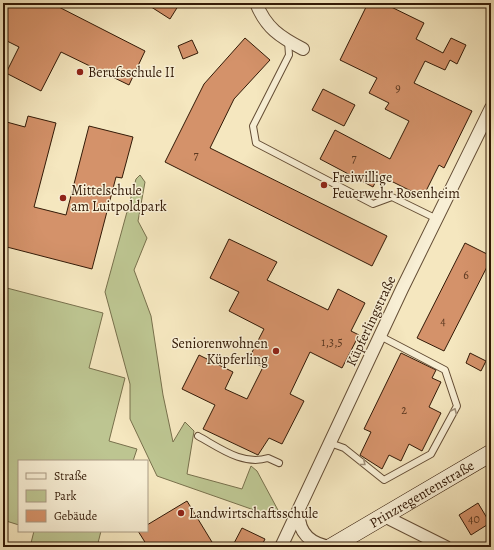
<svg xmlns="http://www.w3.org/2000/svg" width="494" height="550" font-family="Alegreya,serif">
<rect width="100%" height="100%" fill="#f5e7bf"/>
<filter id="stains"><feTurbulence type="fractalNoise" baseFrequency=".005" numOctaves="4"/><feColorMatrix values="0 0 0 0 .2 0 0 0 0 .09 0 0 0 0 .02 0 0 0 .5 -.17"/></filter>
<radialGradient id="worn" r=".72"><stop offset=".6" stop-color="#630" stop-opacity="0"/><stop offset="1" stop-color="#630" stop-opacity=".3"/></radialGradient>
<!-- green -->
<g fill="#bdc591" stroke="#78704c">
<polygon points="140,175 145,182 138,221 147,238 134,270 151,316 163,395 173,442 185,422 194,431 187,474 242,489 251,466 257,471 279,512 279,515 274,517 157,476 130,419 130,384 105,292 136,179"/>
<polygon points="3,287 103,313 89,368 125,378 109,441 137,449 133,461 19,461 19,525 3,520"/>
<polygon points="34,531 101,531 97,547 30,547"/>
</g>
<!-- building -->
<g fill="#d4926a" stroke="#331a07">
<polygon points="3,3 51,3 145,51 129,85 61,52 41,91 6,73 19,47 3,39"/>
<polygon points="145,3 180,3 170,19"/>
<polygon points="368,3 383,3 424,23 416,39 443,53 451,38 466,45 457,64 450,60 445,70 425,61 414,83 472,111 444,168 439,165 423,197 379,175 373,187 320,159 335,130 390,159 409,121 385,109 389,103 369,93 377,78 340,60"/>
<polygon points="245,38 270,60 234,99 210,148 387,236 372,266 165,162 204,84"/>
<polygon points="192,40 198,53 183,59 178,46"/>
<polygon points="323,89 355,105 344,126 312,110"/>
<polygon points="28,116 56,123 34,207 66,215 89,126 133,137 122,178 116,177 92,269 3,246 3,121 25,127"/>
<polygon points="229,239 277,262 267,280 328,310 338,289 365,303 351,331 359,335 342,368 310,352 290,394 304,401 282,444 269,438 258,455 203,429 215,405 182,389 199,355 233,372 225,389 247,399 263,367 248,360 264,329 229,311 239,292 210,278"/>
<polygon points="465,243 491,256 491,259 444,351 417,338"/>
<polygon points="401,353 436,370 432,378 441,382 429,407 441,413 422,451 409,444 401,461 389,455 382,469 360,455 371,432 364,429"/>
<polygon points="470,353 486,361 481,371 466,363"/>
<polygon points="187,501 215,547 148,547 138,531 147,531 147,525"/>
<polygon points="478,503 490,523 471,535 459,515"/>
<polygon points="242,528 265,539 261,547 232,547"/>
</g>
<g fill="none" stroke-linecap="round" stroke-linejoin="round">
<defs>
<g id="lane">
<polyline points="288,41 289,55 253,126 256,143 373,204 392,197 437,219"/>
<path d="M198 436C220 448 243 466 268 458L279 463"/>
<polyline points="330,443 344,448 384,480 431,454 457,406 445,370 380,336"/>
</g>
<g id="street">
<path d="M256 3C266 28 280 37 303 49"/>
<path d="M299 510C297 532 310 544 331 547"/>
<polyline points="384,516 446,547"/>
<polyline points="281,547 402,289 491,108"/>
</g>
<g id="secondary">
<path id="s1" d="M331 547 491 453"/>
</g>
</defs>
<!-- lane casing -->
<use href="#lane" stroke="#644d35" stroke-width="8"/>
<!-- street casing -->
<use href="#street" stroke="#644d35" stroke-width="14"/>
<!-- secondary casing -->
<use href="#secondary" stroke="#331a07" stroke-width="18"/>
<!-- lane -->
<use href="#lane" stroke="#f8efd5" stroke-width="6"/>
<!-- street -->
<use href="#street" stroke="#f8efd5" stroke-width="12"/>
<!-- secondary -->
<use href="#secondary" stroke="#f8efd5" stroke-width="17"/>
</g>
<!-- one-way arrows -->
<defs><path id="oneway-chevron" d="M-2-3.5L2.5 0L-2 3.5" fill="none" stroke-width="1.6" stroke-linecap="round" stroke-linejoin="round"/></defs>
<g stroke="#9f8f78">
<use href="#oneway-chevron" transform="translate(454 411) rotate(-66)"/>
<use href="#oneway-chevron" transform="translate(363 463) rotate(39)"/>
</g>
<!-- markers -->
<g fill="#8f2418" stroke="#f8efd5" stroke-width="1.5">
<circle cx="80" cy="72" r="4"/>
<circle cx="324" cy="185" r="4"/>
<circle cx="63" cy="198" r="4"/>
<circle cx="276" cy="351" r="4"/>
<circle cx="181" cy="513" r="4"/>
</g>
<g text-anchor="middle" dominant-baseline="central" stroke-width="3" stroke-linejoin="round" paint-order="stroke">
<!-- number labels -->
<g font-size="12" fill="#5b3820">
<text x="398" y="88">9</text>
<text x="196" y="155">7</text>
<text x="354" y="158">7</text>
<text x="466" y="275">6</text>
<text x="443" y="321">4</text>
<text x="332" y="342">1,3,5</text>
<text x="404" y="410">2</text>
<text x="474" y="519">40</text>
</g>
<!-- poi labels -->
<g font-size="14" fill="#331a07" stroke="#f8efd5" text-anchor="start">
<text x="88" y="72">Berufsschule II</text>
<text x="332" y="177">Freiwillige<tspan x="332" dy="16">Feuerwehr Rosenheim</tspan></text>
<text x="71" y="190">Mittelschule<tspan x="71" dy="16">am Luitpoldpark</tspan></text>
<text x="268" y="343" text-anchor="end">Seniorenwohnen<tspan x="268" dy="16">Küpferling</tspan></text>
<text x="189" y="513">Landwirtschaftsschule</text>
</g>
<!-- street labels -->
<g font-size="14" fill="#331a07" stroke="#f8efd5">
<text transform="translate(371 321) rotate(-65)">Küpferlingstraße</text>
<text stroke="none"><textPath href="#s1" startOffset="105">Prinzregentenstraße</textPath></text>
</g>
</g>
<!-- margin -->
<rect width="494" height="550" fill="none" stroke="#f5e7bf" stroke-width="16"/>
<rect x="4" y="4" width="486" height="542" fill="none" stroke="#331a07" stroke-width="2"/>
<rect x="8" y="8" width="478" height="534" fill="none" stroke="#331a07"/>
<!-- legend -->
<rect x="18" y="460" width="130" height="72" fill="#f8efd5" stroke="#a99a83"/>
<rect x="26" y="473" width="20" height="6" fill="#f8efd5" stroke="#a99a83"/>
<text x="54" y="480" font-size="12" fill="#331a07">Straße</text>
<rect x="26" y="490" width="20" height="12" fill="#bdc591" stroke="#a99a83"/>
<text x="54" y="500" font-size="12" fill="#331a07">Park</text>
<rect x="26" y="510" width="20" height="12" fill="#d4926a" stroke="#a99a83"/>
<text x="54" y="520" font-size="12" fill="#331a07">Gebäude</text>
<rect width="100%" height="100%" filter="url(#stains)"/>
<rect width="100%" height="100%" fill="url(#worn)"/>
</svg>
